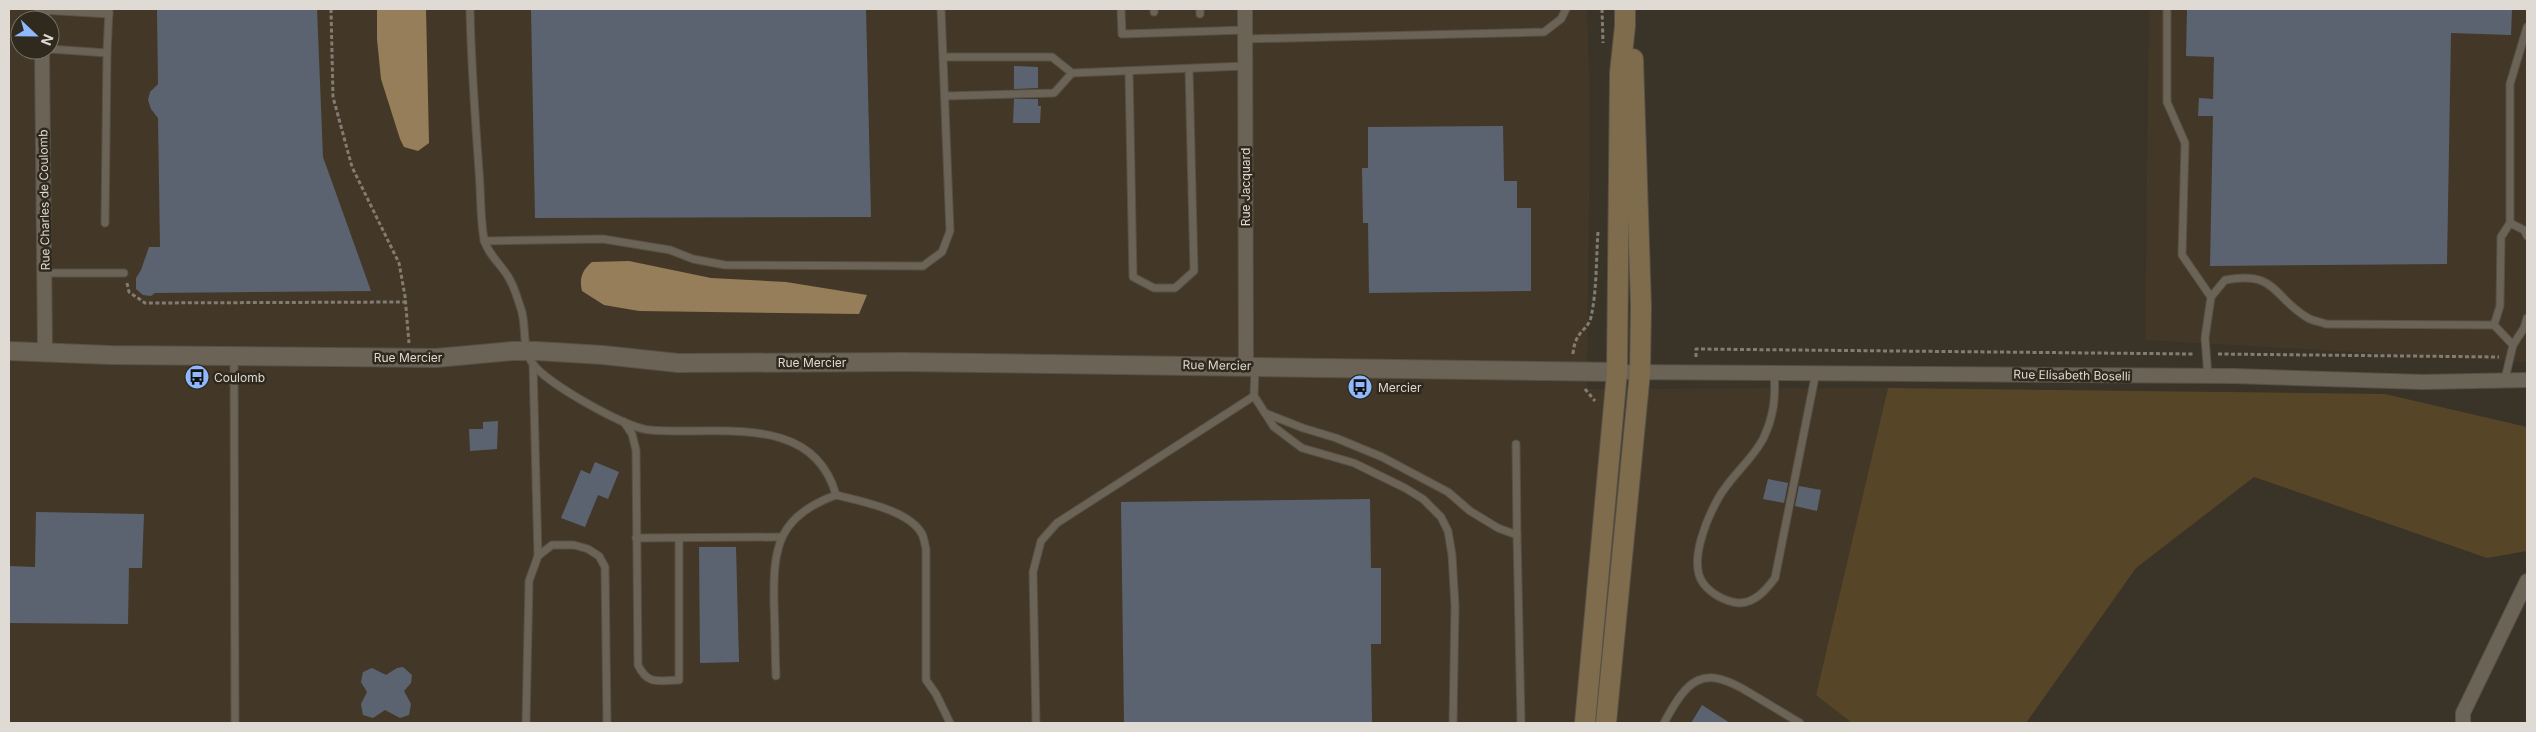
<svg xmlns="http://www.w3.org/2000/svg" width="2536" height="732" font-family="Inter,sans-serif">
<rect width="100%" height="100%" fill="#3a3328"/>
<!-- built -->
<g fill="#433827" fill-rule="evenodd">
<path d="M9 9H1587L1590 104 1587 389 1888 388 1816 695 1852 723H9ZM20 20H50V50H20Z"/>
<polygon points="2149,9 2527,9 2527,362 2145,340"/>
</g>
<!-- green -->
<polygon fill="#574528" points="1888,388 2385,394 2527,427 2527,551 2487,558 2254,477 2136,568 2026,723 1852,723 1816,695"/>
<!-- water -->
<g fill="#967e5a">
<polygon points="377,9 426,9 429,143 418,151 404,147 400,139 381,79 377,39"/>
<path d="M629 261 711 278 786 282 867 295 859 314 639 311 604 305 582 291C579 279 582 270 592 262Z"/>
</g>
<!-- building -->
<g fill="#5c6370">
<polygon points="157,9 317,9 323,157 371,291 155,293 151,296 143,295 136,289 136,278 141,270 149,247 160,247 158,118 151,109 148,100 150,92 158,84"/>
<polygon points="531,9 866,9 871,217 535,218"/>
<polygon points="2187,9 2512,9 2511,35 2451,33 2447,264 2210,266 2213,116 2198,116 2199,98 2213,99 2214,57 2186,56"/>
<polygon points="1014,66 1038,67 1038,88 1014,89"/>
<polygon points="1014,99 1038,99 1038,106 1041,106 1040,123 1013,123"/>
<polygon points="1503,126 1504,181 1517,181 1517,208 1531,208 1531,291 1369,293 1368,223 1363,223 1362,168 1368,168 1368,127"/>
<polygon points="498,421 497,449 470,451 469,429 483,429 483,422"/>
<polygon points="595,462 619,472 608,499 598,495 585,527 561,518 581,470 590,474"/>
<polygon points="1768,479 1788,483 1784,503 1763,499"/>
<polygon points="1799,486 1821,490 1817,511 1795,506"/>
<polygon points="1370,499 1371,568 1381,568 1381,644 1371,644 1372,723 1124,723 1121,502"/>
<polygon points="36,512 144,514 142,568 129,568 128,624 9,623 9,566 35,567"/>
<polygon points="699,547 736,547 739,662 700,663"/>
<polygon points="403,667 412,675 411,683 404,691 411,704 409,715 400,718 385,710 373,718 363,715 361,704 367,692 361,682 363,672 372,668 386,675 397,668"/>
<polygon points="1702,705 1730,723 1691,723"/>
</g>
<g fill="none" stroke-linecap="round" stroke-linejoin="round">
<defs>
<g id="service">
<path d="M470 9C471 63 475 117 479 171 481 193 480 218 484 239 487 254 504 267 510 280 515 289 518 300 521 309 527 326 521 348 533 364 546 383 627 429 650 430 715 436 813 411 836 495 778 516 773 547 774 603 775 627 775 651 776 676"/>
<polyline points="1121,9 1122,34 1245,30"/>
<polyline points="1154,9 1154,12"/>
<polyline points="1200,9 1200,14"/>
<polyline points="2167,9 2167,102 2185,143 2182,255 2211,297"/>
<polyline points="42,10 109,14"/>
<polyline points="1245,39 1544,32 1561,19 1566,9"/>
<polyline points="50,49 107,53 109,9"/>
<polyline points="944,57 1052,57 1072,73 1245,66"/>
<polyline points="1129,71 1133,277 1154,288 1175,288 1194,271 1189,69"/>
<polyline points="945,96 1054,93 1072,73"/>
<polyline points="105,223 107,53"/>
<polyline points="2510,223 2510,84 2527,27"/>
<polyline points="484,241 603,239 670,250 693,259 725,265 923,266 942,252 950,231 941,9"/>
<polyline points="45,273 124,273"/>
<polyline points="2494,325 2500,306 2501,237 2510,223 2524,230 2527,236"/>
<polyline points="2513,345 2524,328 2527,318"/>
<polyline points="234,356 235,723"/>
<polyline points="533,364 538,556"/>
<polyline points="1255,366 1254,396 1274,427 1302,448 1354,463 1405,488 1423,499 1441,517 1448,531 1452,555 1455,606 1453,723"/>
<path d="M1774 372C1776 397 1774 416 1763 439 1752 460 1731 476 1719 497 1707 518 1688 562 1703 583 1711 594 1726 602 1739 603 1755 603 1766 590 1775 578L1816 372"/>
<path d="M2208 376 2205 338 2211 297 2225 280C2277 270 2272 297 2308 318 2313 321 2321 322 2326 324L2494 325 2513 345 2505 379"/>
<polyline points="1265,413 1303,428 1336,438 1382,457 1448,492 1470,511 1498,528 1517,535 1521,723"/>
<path d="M624 422 632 434 636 450 638 665C648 686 659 680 679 680V538"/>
<polyline points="1516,444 1517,535"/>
<path d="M836 495C860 501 909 510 922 534 924 538 925 545 926 549V680L936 694 950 723"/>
<polyline points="636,538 782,537"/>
<polyline points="526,723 529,581 538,556 552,545 574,545 588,549 599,556 605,567 607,723"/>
<polyline points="1036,723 1033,572 1041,541 1057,523 1254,396"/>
<path d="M1664 723C1688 678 1703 664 1750 693 1767 703 1783 713 1800 723"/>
</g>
<g id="minor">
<polyline points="42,9 42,20"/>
<polyline points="1245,9 1246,366"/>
<polyline points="42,50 45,350"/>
<polyline points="1617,372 2234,376 2423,382 2527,380"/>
<polyline points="2463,723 2463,713 2527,581"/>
</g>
<polyline id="tertiary" points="9,351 110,355 436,358 512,351 537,351 603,355 678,363 904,362 1617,372"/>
<g id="secondary">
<polyline points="1585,723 1617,372 1620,73 1625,26 1625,9"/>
<polyline points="1606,723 1640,372 1641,306 1633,59"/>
</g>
</defs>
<!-- service casing -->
<use href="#service" stroke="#565047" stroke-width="9"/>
<!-- minor casing -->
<use href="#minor" stroke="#565047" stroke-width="16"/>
<!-- tertiary casing -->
<use href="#tertiary" stroke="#565047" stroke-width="20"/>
<!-- secondary casing -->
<use href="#secondary" stroke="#565047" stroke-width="22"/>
<!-- path -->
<g stroke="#827c72" stroke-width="3" stroke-dasharray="4 2.5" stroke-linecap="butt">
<polyline points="331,9 333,97 352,167 399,263 405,296 409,343"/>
<polyline points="1602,9 1603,43"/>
<polyline points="127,283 129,292 145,303 406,302"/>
<path d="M1573 354C1575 330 1588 331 1591 317 1597 290 1596 260 1598 232"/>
<polyline points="2218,354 2499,357"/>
<polyline points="1696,357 1696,349 2194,354"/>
<polyline points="1585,389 1595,401"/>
</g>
<!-- service -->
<use href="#service" stroke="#6b6356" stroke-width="7"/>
<!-- minor -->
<use href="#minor" stroke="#6b6356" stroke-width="14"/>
<!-- tertiary -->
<use href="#tertiary" stroke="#6b6356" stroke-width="18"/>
<!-- secondary -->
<use href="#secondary" stroke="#7e6c4d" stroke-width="20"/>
</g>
<!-- icons -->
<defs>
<symbol id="bus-disc" viewBox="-11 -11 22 22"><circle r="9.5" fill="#8fb8fd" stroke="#30291e"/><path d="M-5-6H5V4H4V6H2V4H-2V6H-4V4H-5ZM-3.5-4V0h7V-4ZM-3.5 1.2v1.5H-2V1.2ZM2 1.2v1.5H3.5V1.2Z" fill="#111"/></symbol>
</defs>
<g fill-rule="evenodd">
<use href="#bus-disc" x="183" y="363" width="28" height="28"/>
<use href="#bus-disc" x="1346" y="373" width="28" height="28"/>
</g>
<g text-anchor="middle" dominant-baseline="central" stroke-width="5" stroke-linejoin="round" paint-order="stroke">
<!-- street labels -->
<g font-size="12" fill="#dfdad3" stroke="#30291e">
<text transform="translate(1245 187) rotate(-90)">Rue Jacquard</text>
<text transform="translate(44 200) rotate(-91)">Rue Charles de Coulomb</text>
<text x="408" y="357">Rue Mercier</text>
<text x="812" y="362">Rue Mercier</text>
<text transform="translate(1217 365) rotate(1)">Rue Mercier</text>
<text transform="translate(2072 375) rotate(1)">Rue Elisabeth Boselli</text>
</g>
<!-- poi labels -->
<g font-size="12" fill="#dfdad3" stroke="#30291e" text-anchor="start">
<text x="214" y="377">Coulomb</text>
<text x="1378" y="387">Mercier</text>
</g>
</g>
<!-- border -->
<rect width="2536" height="732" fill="none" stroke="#dfdad3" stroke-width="20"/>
<!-- north arrow -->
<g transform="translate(35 35) rotate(112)"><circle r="24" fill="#30291e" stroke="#767066"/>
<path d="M0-4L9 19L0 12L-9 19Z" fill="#8fb8fd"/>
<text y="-8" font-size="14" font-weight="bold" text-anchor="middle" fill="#dfdad3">N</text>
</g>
</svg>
